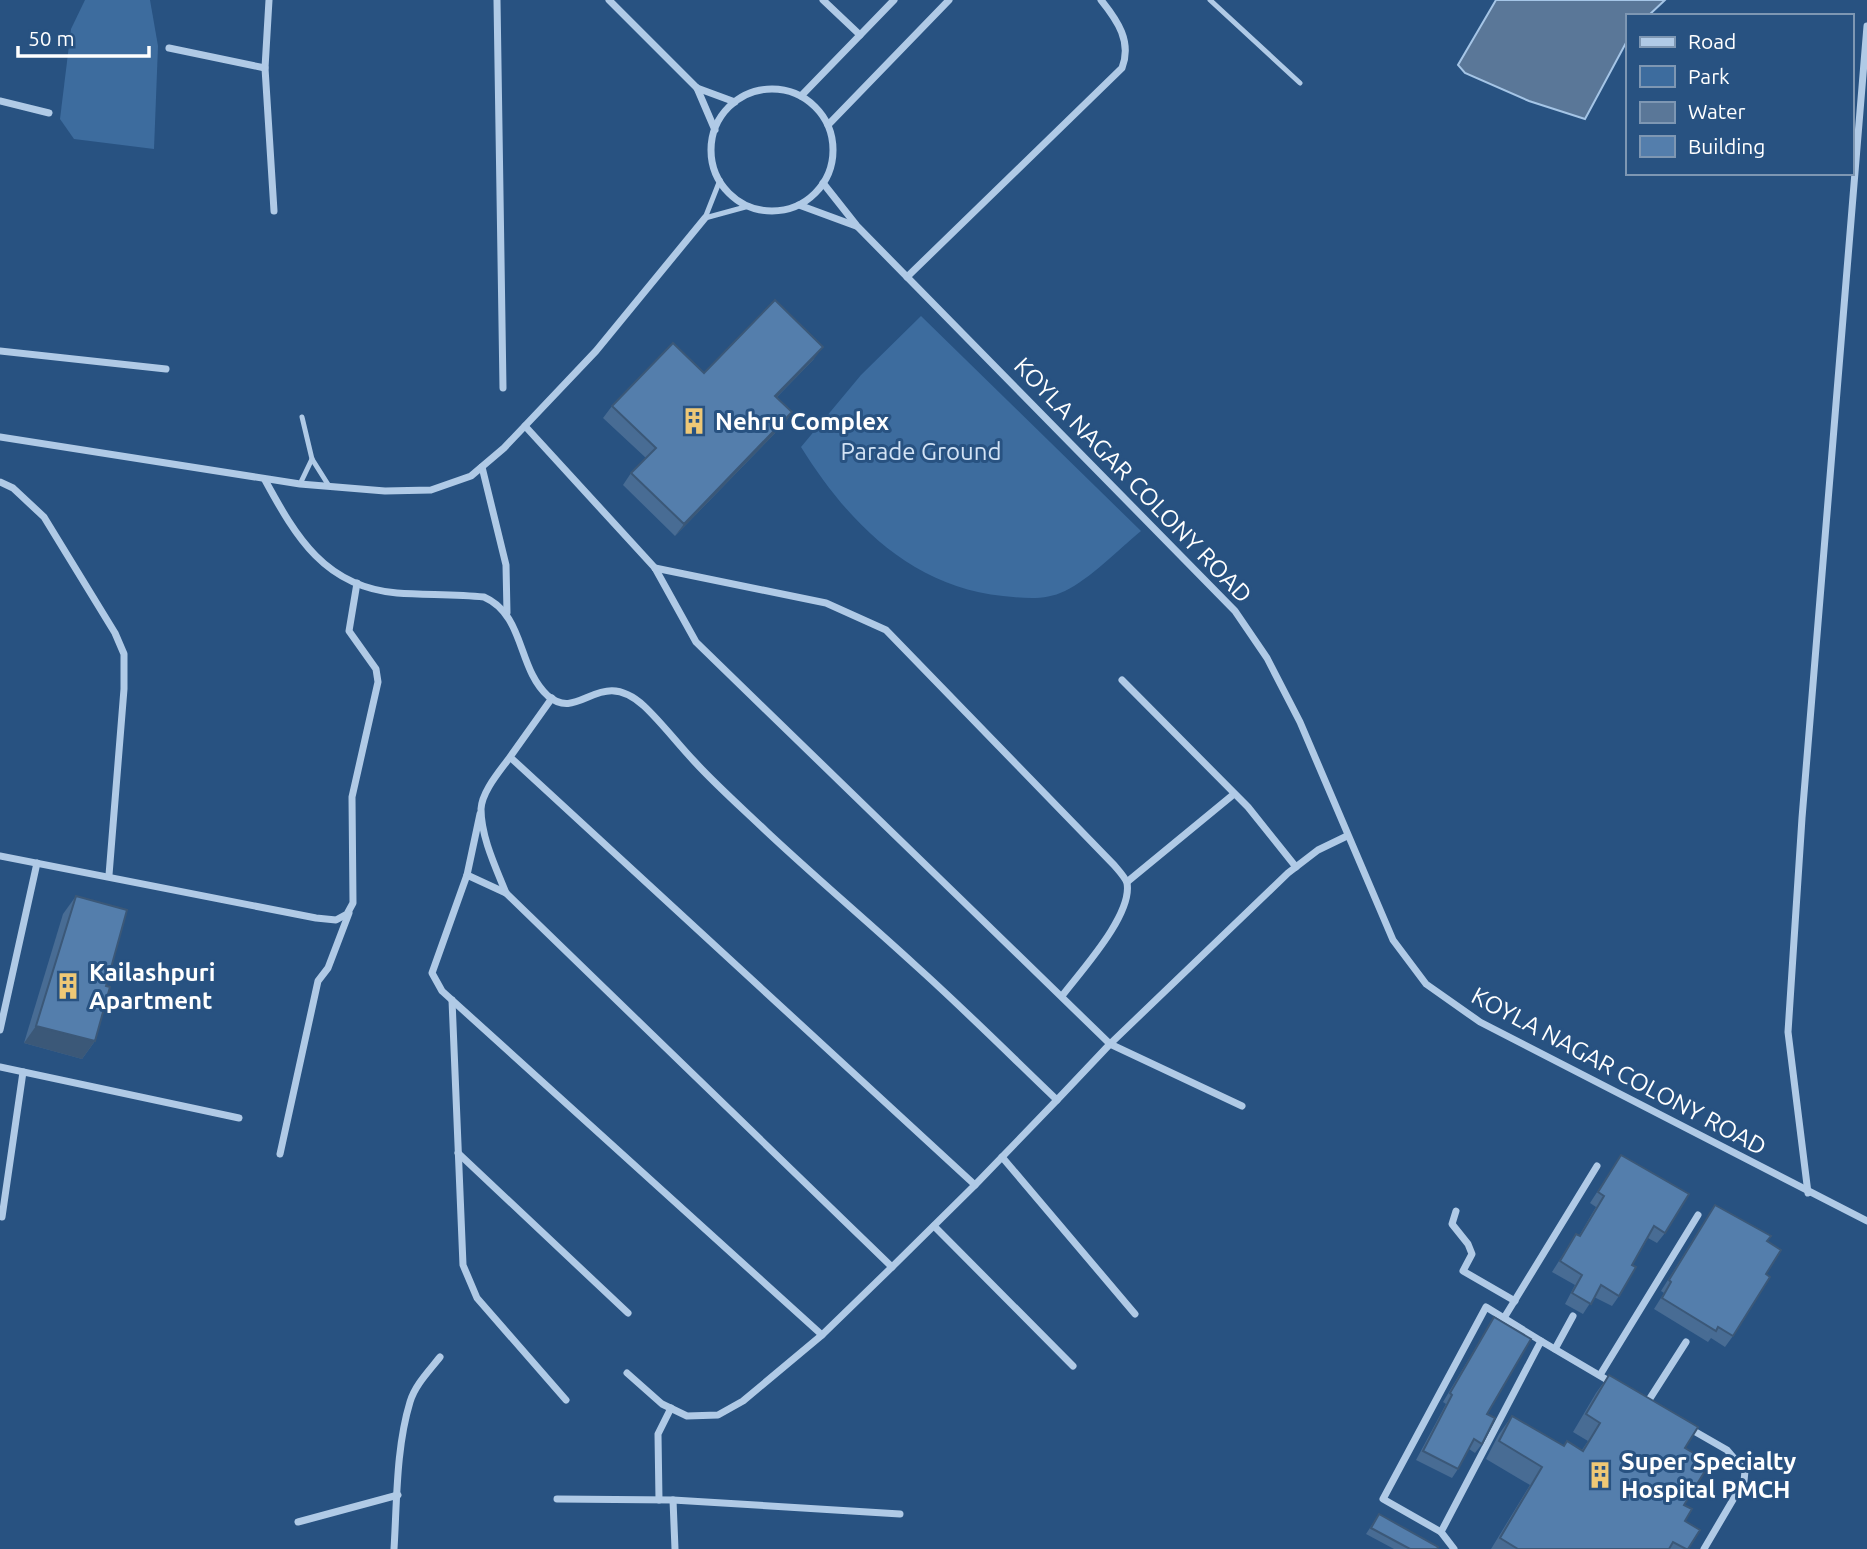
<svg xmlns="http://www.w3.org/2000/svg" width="1867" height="1549" font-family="Ubuntu,sans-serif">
<rect width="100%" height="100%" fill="#285281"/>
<!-- green -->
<g fill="#3d6c9e">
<polygon points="85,0 150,0 158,46 154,149 74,139 60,119 71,29"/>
<path d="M921 316 1141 531C1119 549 1090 579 1065 591 1044 601 1025 598 1003 596 911 587 847 521 801 447L861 375Z"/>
</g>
<!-- water -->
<polygon fill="#5a7798" stroke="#a5c5e6" stroke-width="2" points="1496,0 1665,0 1648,16 1627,16 1627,41 1585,119 1529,101 1465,73 1458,65"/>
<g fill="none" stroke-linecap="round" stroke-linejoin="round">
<!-- lane -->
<g stroke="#b0cae6" stroke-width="5">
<polyline points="1210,0 1300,83"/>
<polyline points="705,218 749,206"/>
<polyline points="705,218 720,180"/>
<polyline points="302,417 312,459 329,486"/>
<polyline points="300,484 312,459"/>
</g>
<!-- street -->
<g stroke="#b0cae6" stroke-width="7">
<polyline points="269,0 265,68 274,211"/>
<polyline points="497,0 503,388"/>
<polyline points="609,0 697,88 735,102"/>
<polyline points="823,0 860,35"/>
<polyline points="169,48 265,68"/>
<polyline points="697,88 715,130"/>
<circle cx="772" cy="150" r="61"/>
<polyline points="801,96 894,0"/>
<polyline points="0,101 49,113"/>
<polyline points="828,125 949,0"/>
<polyline points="823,183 857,226 1235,611 1267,658 1300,722 1393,940 1426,984 1480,1022 1867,1221"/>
<polyline points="799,205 856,226"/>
<path d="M907 277 1122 68C1132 42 1118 21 1101 0"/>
<polyline points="0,351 166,369"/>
<polyline points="525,426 655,568 696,642 1110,1044 1242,1106"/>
<polyline points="0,437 300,484 385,491 431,490 471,476 504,448 596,351 705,218"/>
<polyline points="482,467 506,565 507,613"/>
<path d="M265 480C296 537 325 587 397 593 426 595 455 594 484 597 525 615 517 668 548 696 580 723 599 665 644 706 662 723 677 743 694 761 716 785 742 808 766 831 815 877 866 920 915 965 964 1009 1010 1055 1057 1100L1110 1044 1288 873 1318 850 1347 836"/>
<polyline points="0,482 13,488 44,517 115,633 124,654 124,689 109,875"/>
<path d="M655 568 826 603 886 630 1114 865C1118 870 1125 877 1127 883 1133 915 1080 972 1062 996"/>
<polyline points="1122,680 1248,807 1296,867"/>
<path d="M510 757C500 771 482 791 481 809 481 837 496 868 506 893L892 1267 975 1185 510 757 552 698"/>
<polyline points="480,814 467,875 432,973 442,991 822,1335"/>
<polyline points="0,856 316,918 336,920 347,914 353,903 352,797 378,682 376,669 349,631 357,583"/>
<polyline points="467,875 506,893"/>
<polyline points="1127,882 1234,794"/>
<polyline points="452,1000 463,1265 477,1298 566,1400"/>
<polyline points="0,1030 37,863"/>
<polyline points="0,1067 239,1118"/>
<polyline points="458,1153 628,1313"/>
<polyline points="280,1154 318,981 328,968 349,913"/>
<polyline points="1002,1157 1135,1314"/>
<polyline points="975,1185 1057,1100"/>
<polyline points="1808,1193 1788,1032 1802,818 1867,26"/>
<polyline points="1456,1211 1452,1224 1468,1244 1472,1254 1463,1271 1515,1301"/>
<polyline points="2,1217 23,1072"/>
<polyline points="934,1226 1073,1366"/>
<polyline points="1504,1318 1597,1166"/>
<polyline points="1555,1349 1573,1316"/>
<polyline points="627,1373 662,1404 687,1416 718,1415 743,1401 822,1335 892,1267"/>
<polyline points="1600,1375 1698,1215"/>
<polyline points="1647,1403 1686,1342"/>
<polyline points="1687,1427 1727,1450 1745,1471 1744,1481 1704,1549"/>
<polyline points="557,1499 673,1500 900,1514"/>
<polyline points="659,1500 658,1434 671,1408"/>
<polyline points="673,1500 675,1549"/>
<polyline points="298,1522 398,1495"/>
<polyline points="1441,1532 1383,1499 1486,1307 1541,1341"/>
<path d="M394 1549C397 1501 396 1448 410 1402 415 1385 429 1371 440 1357"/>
<polyline points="1454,1549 1441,1532 1541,1341 1614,1384"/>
</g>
</g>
<!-- wall -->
<g fill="#486c94">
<polygon points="814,359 777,397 792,412 784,424 675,536 623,485 631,473 646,458 603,418 612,406 704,373"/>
<polygon points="76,896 106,986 95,1041 82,1059 24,1043 63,914"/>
<polygon points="1621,1155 1665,1233 1657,1243 1648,1238 1632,1265 1619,1296 1612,1306 1594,1297 1583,1314 1565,1304 1575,1285 1552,1272 1576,1234 1579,1236 1596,1207 1590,1203"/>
<polygon points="1715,1205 1767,1241 1766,1274 1733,1336 1725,1347 1711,1338 1708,1342 1654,1309 1664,1293 1661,1291"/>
<polygon points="1494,1317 1487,1414 1482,1444 1475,1453 1469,1449 1458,1469 1452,1478 1416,1460 1446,1404 1443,1402"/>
<polygon points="1609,1375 1685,1448 1685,1521 1688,1549 1491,1549 1530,1485 1486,1459 1499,1434 1512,1416 1564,1446 1582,1450 1588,1441 1573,1432 1596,1393"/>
<polygon points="1379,1514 1437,1549 1394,1549 1366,1534"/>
</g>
<!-- shaded-wall -->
<g fill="#3b5878">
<polygon points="823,347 814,359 766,408 775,396"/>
<polygon points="792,412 784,424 675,536 684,524"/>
<polygon points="36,1026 95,1041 82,1059 24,1043"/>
</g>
<!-- building -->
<g fill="#547eac" stroke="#3b5878" stroke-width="2">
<polygon points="775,300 823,347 775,396 792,412 684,524 631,473 656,448 612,406 673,343 704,373"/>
<polygon points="76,896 127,910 106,986 110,987 95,1041 36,1026"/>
<polygon points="1621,1155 1689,1194 1665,1233 1654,1226 1632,1265 1636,1267 1619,1296 1601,1285 1591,1304 1572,1293 1582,1275 1560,1261 1576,1234 1580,1236 1604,1196 1598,1192"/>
<polygon points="1715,1205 1771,1236 1767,1241 1781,1250 1766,1274 1770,1277 1733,1336 1718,1327 1716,1331 1662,1298 1671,1282 1669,1280"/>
<polygon points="1494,1317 1531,1339 1487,1414 1495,1418 1482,1444 1474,1439 1458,1469 1423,1451 1452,1395 1450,1393"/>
<polygon points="1609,1375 1698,1427 1685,1448 1710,1463 1684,1505 1692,1509 1685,1521 1700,1530 1688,1549 1686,1549 1673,1542 1669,1549 1518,1549 1500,1538 1542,1467 1499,1441 1512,1416 1564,1446 1567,1441 1583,1451 1600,1423 1586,1414"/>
<polygon points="1379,1514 1438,1547 1437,1549 1410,1549 1371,1528"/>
</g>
<!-- icons -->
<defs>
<symbol id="building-bare" viewBox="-9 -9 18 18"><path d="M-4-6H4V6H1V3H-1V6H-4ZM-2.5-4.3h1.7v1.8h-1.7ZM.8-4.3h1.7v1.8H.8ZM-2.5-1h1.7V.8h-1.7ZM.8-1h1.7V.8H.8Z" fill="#eec876" stroke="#285281" stroke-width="2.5" paint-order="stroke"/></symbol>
</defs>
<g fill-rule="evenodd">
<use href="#building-bare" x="675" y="402" width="38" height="38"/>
<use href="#building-bare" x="49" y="967" width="38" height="38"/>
<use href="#building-bare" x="1581" y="1456" width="38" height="38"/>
</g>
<g text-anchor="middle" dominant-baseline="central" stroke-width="6" stroke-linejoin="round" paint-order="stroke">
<!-- poi labels -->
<g font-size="24" font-weight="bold" fill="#fff" stroke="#285281" text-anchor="start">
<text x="715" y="421">Nehru Complex</text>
<text x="89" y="972">Kailashpuri<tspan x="89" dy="28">Apartment</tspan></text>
<text x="1621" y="1461">Super Specialty<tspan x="1621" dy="28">Hospital PMCH</tspan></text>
</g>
<!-- park labels -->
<g font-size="24" fill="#d3e3f5" stroke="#285281">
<text x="921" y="451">Parade Ground</text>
</g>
<!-- street labels -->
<g font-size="24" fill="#fff" stroke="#285281">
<text transform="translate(1133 480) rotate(46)">KOYLA NAGAR COLONY ROAD</text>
<text transform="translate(1619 1071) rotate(28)">KOYLA NAGAR COLONY ROAD</text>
</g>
</g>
<!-- legend -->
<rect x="1626" y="14" width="228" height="161" fill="#285281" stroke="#7e97b3" stroke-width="2"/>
<rect x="1640" y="37" width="35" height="10" fill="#b0cae6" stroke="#7e97b3" stroke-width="2"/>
<text x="1688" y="49" font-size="21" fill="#ffffff">Road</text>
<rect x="1640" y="66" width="35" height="21" fill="#3d6c9e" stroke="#7e97b3" stroke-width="2"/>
<text x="1688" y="84" font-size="21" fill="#ffffff">Park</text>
<rect x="1640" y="102" width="35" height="21" fill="#5a7798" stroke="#7e97b3" stroke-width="2"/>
<text x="1688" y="119" font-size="21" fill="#ffffff">Water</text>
<rect x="1640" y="136" width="35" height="21" fill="#547eac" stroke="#7e97b3" stroke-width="2"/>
<text x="1688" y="154" font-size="21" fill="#ffffff">Building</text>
<!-- scale -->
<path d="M18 46v10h131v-10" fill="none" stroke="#ffffff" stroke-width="3.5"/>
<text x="28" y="46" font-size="21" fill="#ffffff" stroke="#285281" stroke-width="5" paint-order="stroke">50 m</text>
</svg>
